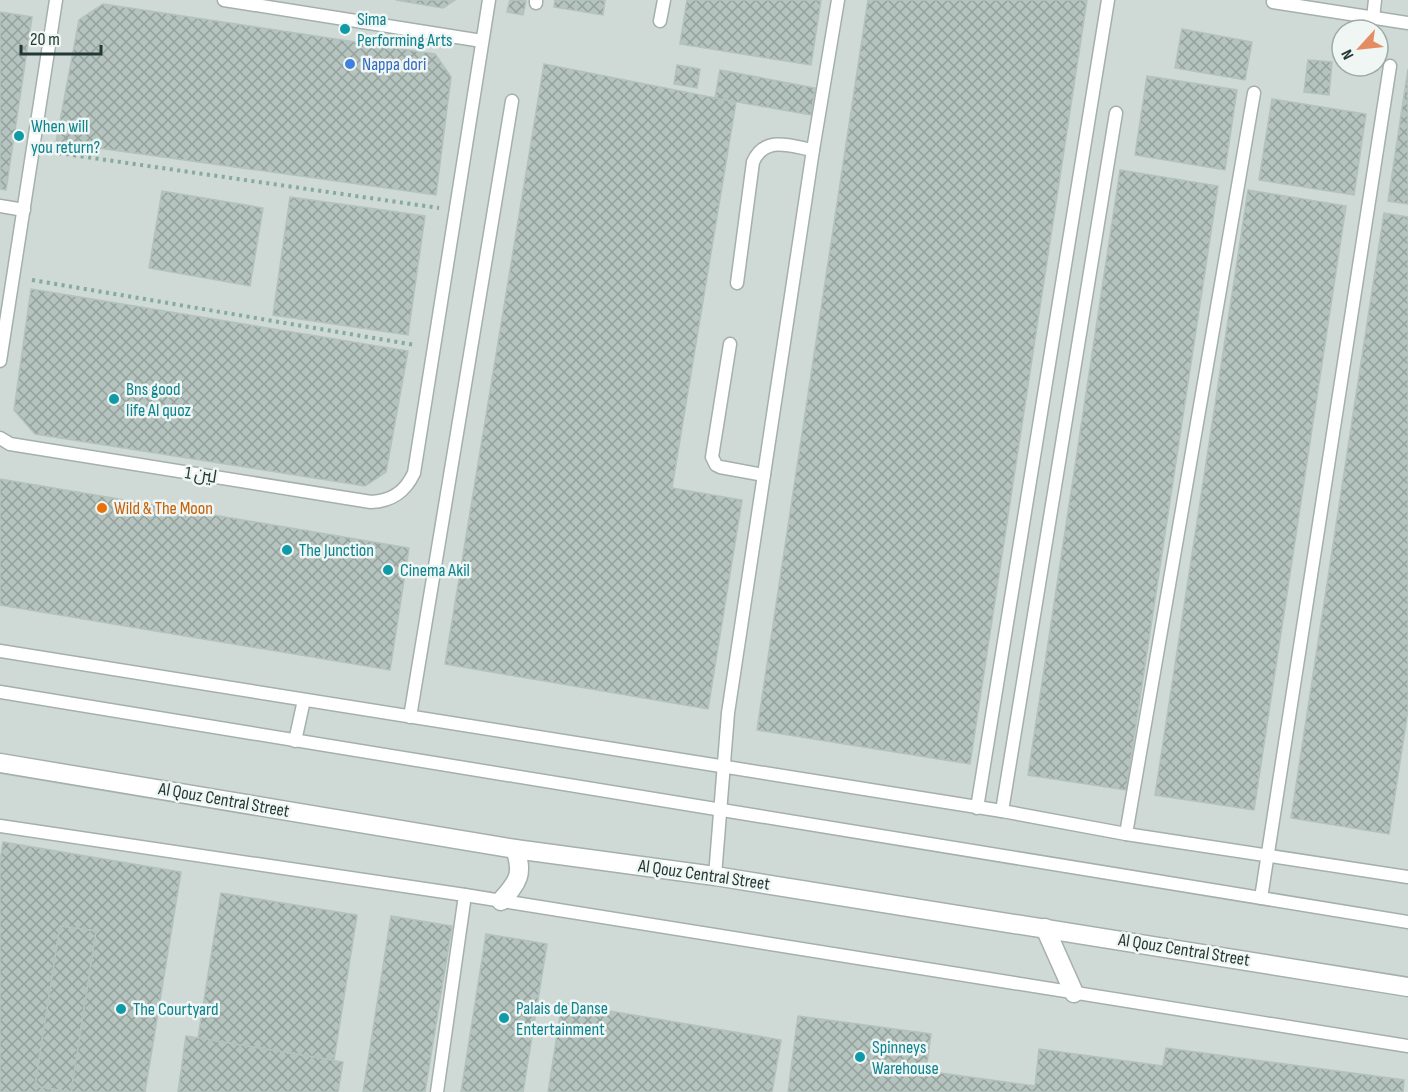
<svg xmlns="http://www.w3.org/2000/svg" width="1408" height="1092" font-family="'Sofia Sans Condensed',Cairo,sans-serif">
<defs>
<pattern id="building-cross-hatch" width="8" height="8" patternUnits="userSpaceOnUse" patternTransform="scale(1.5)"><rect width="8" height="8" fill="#b6c4bf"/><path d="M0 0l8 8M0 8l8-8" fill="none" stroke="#94a09c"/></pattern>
</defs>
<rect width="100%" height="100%" fill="#e0e9e6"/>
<!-- built -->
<path fill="#cfd9d5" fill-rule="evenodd" d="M0 0H1408V1092H0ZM1342 30H1378V66H1342Z"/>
<!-- building -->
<g fill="url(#building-cross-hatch)" stroke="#b3c2bd" stroke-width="1.5">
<polygon points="396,0 455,0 443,8"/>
<polygon points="510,0 526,1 523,15 507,12"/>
<polygon points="555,0 605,0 603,15 554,7"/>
<polygon points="687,0 821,0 811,65 680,44"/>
<polygon points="868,0 1087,0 970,764 757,730"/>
<polygon points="103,4 435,54 451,77 436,195 56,142 79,20"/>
<polygon points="0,12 32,17 6,190 0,189"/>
<polygon points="1182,29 1252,42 1245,80 1175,68"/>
<polygon points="1308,60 1332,62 1329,95 1304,92"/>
<polygon points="544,64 736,102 672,488 742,500 708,709 445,664"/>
<polygon points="677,65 700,69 697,88 674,84"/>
<polygon points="1408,69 1408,204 1388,201"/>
<polygon points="720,70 815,88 811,115 715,98"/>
<polygon points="1147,76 1237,90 1225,170 1135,155"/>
<polygon points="1272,99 1366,114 1354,195 1259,180"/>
<polygon points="1120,170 1218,186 1126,790 1028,775"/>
<polygon points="1248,190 1346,206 1254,810 1155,795"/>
<polygon points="162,191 263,208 250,286 149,268"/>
<polygon points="290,197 425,216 408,335 273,315"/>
<polygon points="1384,213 1408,217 1408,710 1389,834 1291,818"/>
<polygon points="31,289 408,351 386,472 365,486 35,434 14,410"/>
<polygon points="0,479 409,548 390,670 0,605"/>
<polygon points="3,842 181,872 145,1092 71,1092 96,931 60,926 35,1086 69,1092 0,1092 0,861"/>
<polygon points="221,893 357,915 334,1060 198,1038"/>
<polygon points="391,916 452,926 425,1092 363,1092"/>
<polygon points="60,926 96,931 71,1092 35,1086"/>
<polygon points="486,934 547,944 523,1092 461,1092"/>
<polygon points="562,1003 781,1040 772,1092 548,1092"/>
<polygon points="798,1016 931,1034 926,1071 1035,1086 1039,1049 1163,1066 1166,1048 1404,1080 1403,1092 788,1092"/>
<polygon points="186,1036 343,1062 338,1092 178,1092"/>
</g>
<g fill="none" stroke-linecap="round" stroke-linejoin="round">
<defs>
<g id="service">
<polyline points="224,0 482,41"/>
<polyline points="1273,2 1408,23"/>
<polyline points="536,3 536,0"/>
<polyline points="1373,18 1375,0"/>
<polyline points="660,21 664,0"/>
<polyline points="0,206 24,210"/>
<path d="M737 283 753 162C765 135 790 146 813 150"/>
<polyline points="730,344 712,457 716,465 720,467 764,475"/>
<polyline points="0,361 56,0"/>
<path d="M0 438 10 444 371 502C392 501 405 492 414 473L489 0"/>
<polyline points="0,651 1002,811 1126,834 1408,877"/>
<polyline points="0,692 1408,922"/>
<polyline points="410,717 512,101"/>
<polyline points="295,741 304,700"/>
<polyline points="977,808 1108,0"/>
<polyline points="1002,811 1116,113"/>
<polyline points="0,826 465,895 1408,1046"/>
<polyline points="1126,834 1254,93"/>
<polyline points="715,876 728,713 813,150 838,0"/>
<polyline points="1261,898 1390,66"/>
<polyline points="437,1092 465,895"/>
</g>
<g id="tertiary">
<polyline points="0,763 515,849 715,876 1408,987"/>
<path d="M501 901C518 882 524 874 515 849"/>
<polyline points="1045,928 1074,993"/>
</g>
</defs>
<!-- service casing -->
<use href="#service" stroke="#a4b0ad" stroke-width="15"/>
<!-- tertiary casing -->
<use href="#tertiary" stroke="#a4b0ad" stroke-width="21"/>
<!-- path -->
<g stroke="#84aaa1" stroke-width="4" stroke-dasharray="3 4.5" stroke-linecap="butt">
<polyline points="51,152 439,208"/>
<polyline points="32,280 415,345"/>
</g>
<!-- service -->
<use href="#service" stroke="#fff" stroke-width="12"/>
<!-- tertiary -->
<use href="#tertiary" stroke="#fff" stroke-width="18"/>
</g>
<!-- markers -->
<g fill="#0f9aa8" stroke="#f0f6f4" stroke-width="2">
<circle cx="345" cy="29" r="6"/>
<circle cx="19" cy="136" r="6"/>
<circle cx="114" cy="399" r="6"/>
<circle cx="287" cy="550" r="6"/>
<circle cx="388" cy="570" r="6"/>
<circle cx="121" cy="1009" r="6"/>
<circle cx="504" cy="1018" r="6"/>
<circle cx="860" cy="1057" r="6"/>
</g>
<circle fill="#3f7fe0" stroke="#f0f6f4" stroke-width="2" cx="350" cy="64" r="6"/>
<circle fill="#e8710a" stroke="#f0f6f4" stroke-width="2" cx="102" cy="508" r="6"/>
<g text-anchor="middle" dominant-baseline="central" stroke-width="5" stroke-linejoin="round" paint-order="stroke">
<!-- culture labels -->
<g font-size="18" fill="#0d838f" stroke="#f0f6f4" text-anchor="start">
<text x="357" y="19">Sima<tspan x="357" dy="21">Performing Arts</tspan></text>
<text x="31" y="126">When will<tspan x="31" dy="21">you return?</tspan></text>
<text x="126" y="389">Bns good<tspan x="126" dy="21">life Al quoz</tspan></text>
<text x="299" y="550">The Junction</text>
<text x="400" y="570">Cinema Akil</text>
<text x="516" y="1008">Palais de Danse<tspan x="516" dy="21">Entertainment</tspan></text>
<text x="133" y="1009">The Courtyard</text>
<text x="872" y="1047">Spinneys<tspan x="872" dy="21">Warehouse</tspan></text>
</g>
<!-- shop labels -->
<g font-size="18" fill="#366cbe" stroke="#f0f6f4" text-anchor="start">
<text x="362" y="64">Nappa dori</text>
</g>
<!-- street labels -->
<g font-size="18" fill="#233834" stroke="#f0f6f4">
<text transform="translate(201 475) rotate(9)">لين 1</text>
<text transform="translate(224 800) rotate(10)">Al Qouz Central Street</text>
<text transform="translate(704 875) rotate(8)">Al Qouz Central Street</text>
<text transform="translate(1184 950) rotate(9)">Al Qouz Central Street</text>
</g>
<!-- food labels -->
<g font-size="18" fill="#c56008" stroke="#f0f6f4" text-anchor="start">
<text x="114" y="508">Wild &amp; The Moon</text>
</g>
</g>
<!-- north arrow -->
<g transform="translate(1360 48) rotate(243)"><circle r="28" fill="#f0f6f4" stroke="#9eaaa7" stroke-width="1.5"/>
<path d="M0-4.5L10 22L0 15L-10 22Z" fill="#e48d63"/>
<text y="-9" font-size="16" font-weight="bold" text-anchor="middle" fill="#233834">N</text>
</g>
<!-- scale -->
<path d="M21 45v9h80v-9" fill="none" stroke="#233834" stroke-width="3"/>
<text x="30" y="45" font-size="18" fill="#233834" stroke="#f0f6f4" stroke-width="4.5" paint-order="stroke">20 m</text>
</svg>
